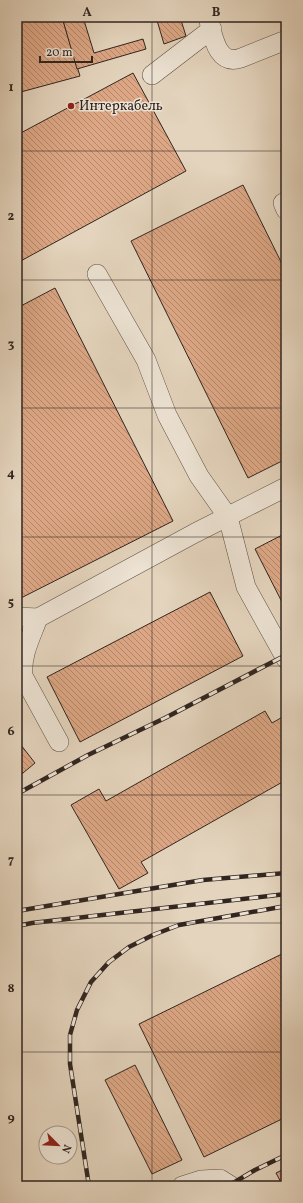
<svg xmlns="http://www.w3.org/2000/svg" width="303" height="1203" font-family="Vollkorn,serif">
<defs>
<pattern id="building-back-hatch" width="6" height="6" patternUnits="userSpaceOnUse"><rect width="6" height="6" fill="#dda785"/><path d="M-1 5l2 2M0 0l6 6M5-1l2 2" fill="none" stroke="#b4886c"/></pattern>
</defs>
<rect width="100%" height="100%" fill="#e4d4bd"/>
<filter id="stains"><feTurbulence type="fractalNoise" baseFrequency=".005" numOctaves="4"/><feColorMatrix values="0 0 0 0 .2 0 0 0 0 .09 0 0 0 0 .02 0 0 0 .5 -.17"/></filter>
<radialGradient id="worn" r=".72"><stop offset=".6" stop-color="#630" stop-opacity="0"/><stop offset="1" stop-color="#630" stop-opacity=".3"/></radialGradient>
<!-- building -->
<g fill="url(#building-back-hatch)" stroke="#312520">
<polygon points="17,17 62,17 80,76 17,93"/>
<polygon points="62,17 83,17 94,53 143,39 146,49 77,69"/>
<polygon points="156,17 180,17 186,36 164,44"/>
<polygon points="133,73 186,171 17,263 17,135"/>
<polygon points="243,185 286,272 286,459 248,478 131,241"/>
<polygon points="55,288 173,521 17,600 17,308"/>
<polygon points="286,533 286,610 255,549"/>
<polygon points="210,592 243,656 80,742 47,677"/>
<polygon points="265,711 272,723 286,715 286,780 141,862 148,873 119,889 71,805 99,789 106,801"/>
<polygon points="17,740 35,763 17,778"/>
<polygon points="286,952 286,1117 204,1157 139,1024"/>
<polygon points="135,1065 182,1160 152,1174 105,1080"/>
<polygon points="286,1168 286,1186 283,1186 276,1173"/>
</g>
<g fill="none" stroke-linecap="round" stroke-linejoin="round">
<defs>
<g id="minor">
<path d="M208 17C213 35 216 66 241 58L286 40"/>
<polyline points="152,75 212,29"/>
<polyline points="283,203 286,210"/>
<polyline points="97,274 146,360 167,415 199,476 228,517 246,587 286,659"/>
<polyline points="17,617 38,618 32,627"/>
<path d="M59 742 23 676C21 655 31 637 38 618L195 533 286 487"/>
<polyline points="182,1186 201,1180 220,1179 231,1186"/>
</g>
</defs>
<!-- minor casing -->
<use href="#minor" stroke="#5e5147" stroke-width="20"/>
<!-- minor -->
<use href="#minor" stroke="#ede3d4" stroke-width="19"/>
<defs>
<g id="rail">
<polyline points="17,794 88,755 165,718 286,655"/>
<polyline points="17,911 203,880 286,873"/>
<polyline points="17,926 32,923 286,894"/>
<polyline points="89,1186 70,1064 70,1035 77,1010 91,982 109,962 129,947 153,935 179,925 286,906"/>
<polyline points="228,1186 255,1170 286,1155"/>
<polyline points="277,1186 286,1182"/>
</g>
</defs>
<!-- rail casing -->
<use href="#rail" stroke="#312520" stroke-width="4.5"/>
<!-- rail -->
<use href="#rail" stroke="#ede3d4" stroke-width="3" stroke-dasharray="9" stroke-linecap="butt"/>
</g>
<!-- grid -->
<path fill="none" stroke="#312520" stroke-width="1" stroke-opacity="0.55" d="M152 17V1186M17 151H286M17 280H286M17 408H286M17 537H286M17 666H286M17 795H286M17 923H286M17 1052H286"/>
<!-- markers -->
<circle fill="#8f2418" stroke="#ede3d4" stroke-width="1.5" cx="71" cy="106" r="4"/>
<g text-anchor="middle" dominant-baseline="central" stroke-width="3" stroke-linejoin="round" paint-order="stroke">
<!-- poi labels -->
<g font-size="14" fill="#312520" stroke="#ede3d4" text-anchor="start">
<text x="79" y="106">Интеркабель</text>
</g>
</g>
<!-- margin -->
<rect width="303" height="1203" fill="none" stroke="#e4d4bd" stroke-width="44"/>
<!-- north arrow -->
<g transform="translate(58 1145) rotate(114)"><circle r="19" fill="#ede3d4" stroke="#a2978c"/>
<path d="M0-3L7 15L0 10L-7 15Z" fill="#8f2418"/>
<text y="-6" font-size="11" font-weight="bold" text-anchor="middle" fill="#312520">N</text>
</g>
<!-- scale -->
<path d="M40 56v6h52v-6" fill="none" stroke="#312520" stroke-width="2"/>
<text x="46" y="56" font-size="12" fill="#312520" stroke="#ede3d4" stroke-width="3" paint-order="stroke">20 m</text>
<rect x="22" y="22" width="259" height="1159" fill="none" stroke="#312520" stroke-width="1.5"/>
<g font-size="13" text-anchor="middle" font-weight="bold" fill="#312520">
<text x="87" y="16">A</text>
<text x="216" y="16">B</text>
<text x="11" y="91">1</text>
<text x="11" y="220">2</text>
<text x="11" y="348">3</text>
<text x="11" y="477">4</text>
<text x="11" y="606">5</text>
<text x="11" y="735">6</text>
<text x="11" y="864">7</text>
<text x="11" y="992">8</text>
<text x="11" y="1121">9</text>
</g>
<rect width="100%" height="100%" filter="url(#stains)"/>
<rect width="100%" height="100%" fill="url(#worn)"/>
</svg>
